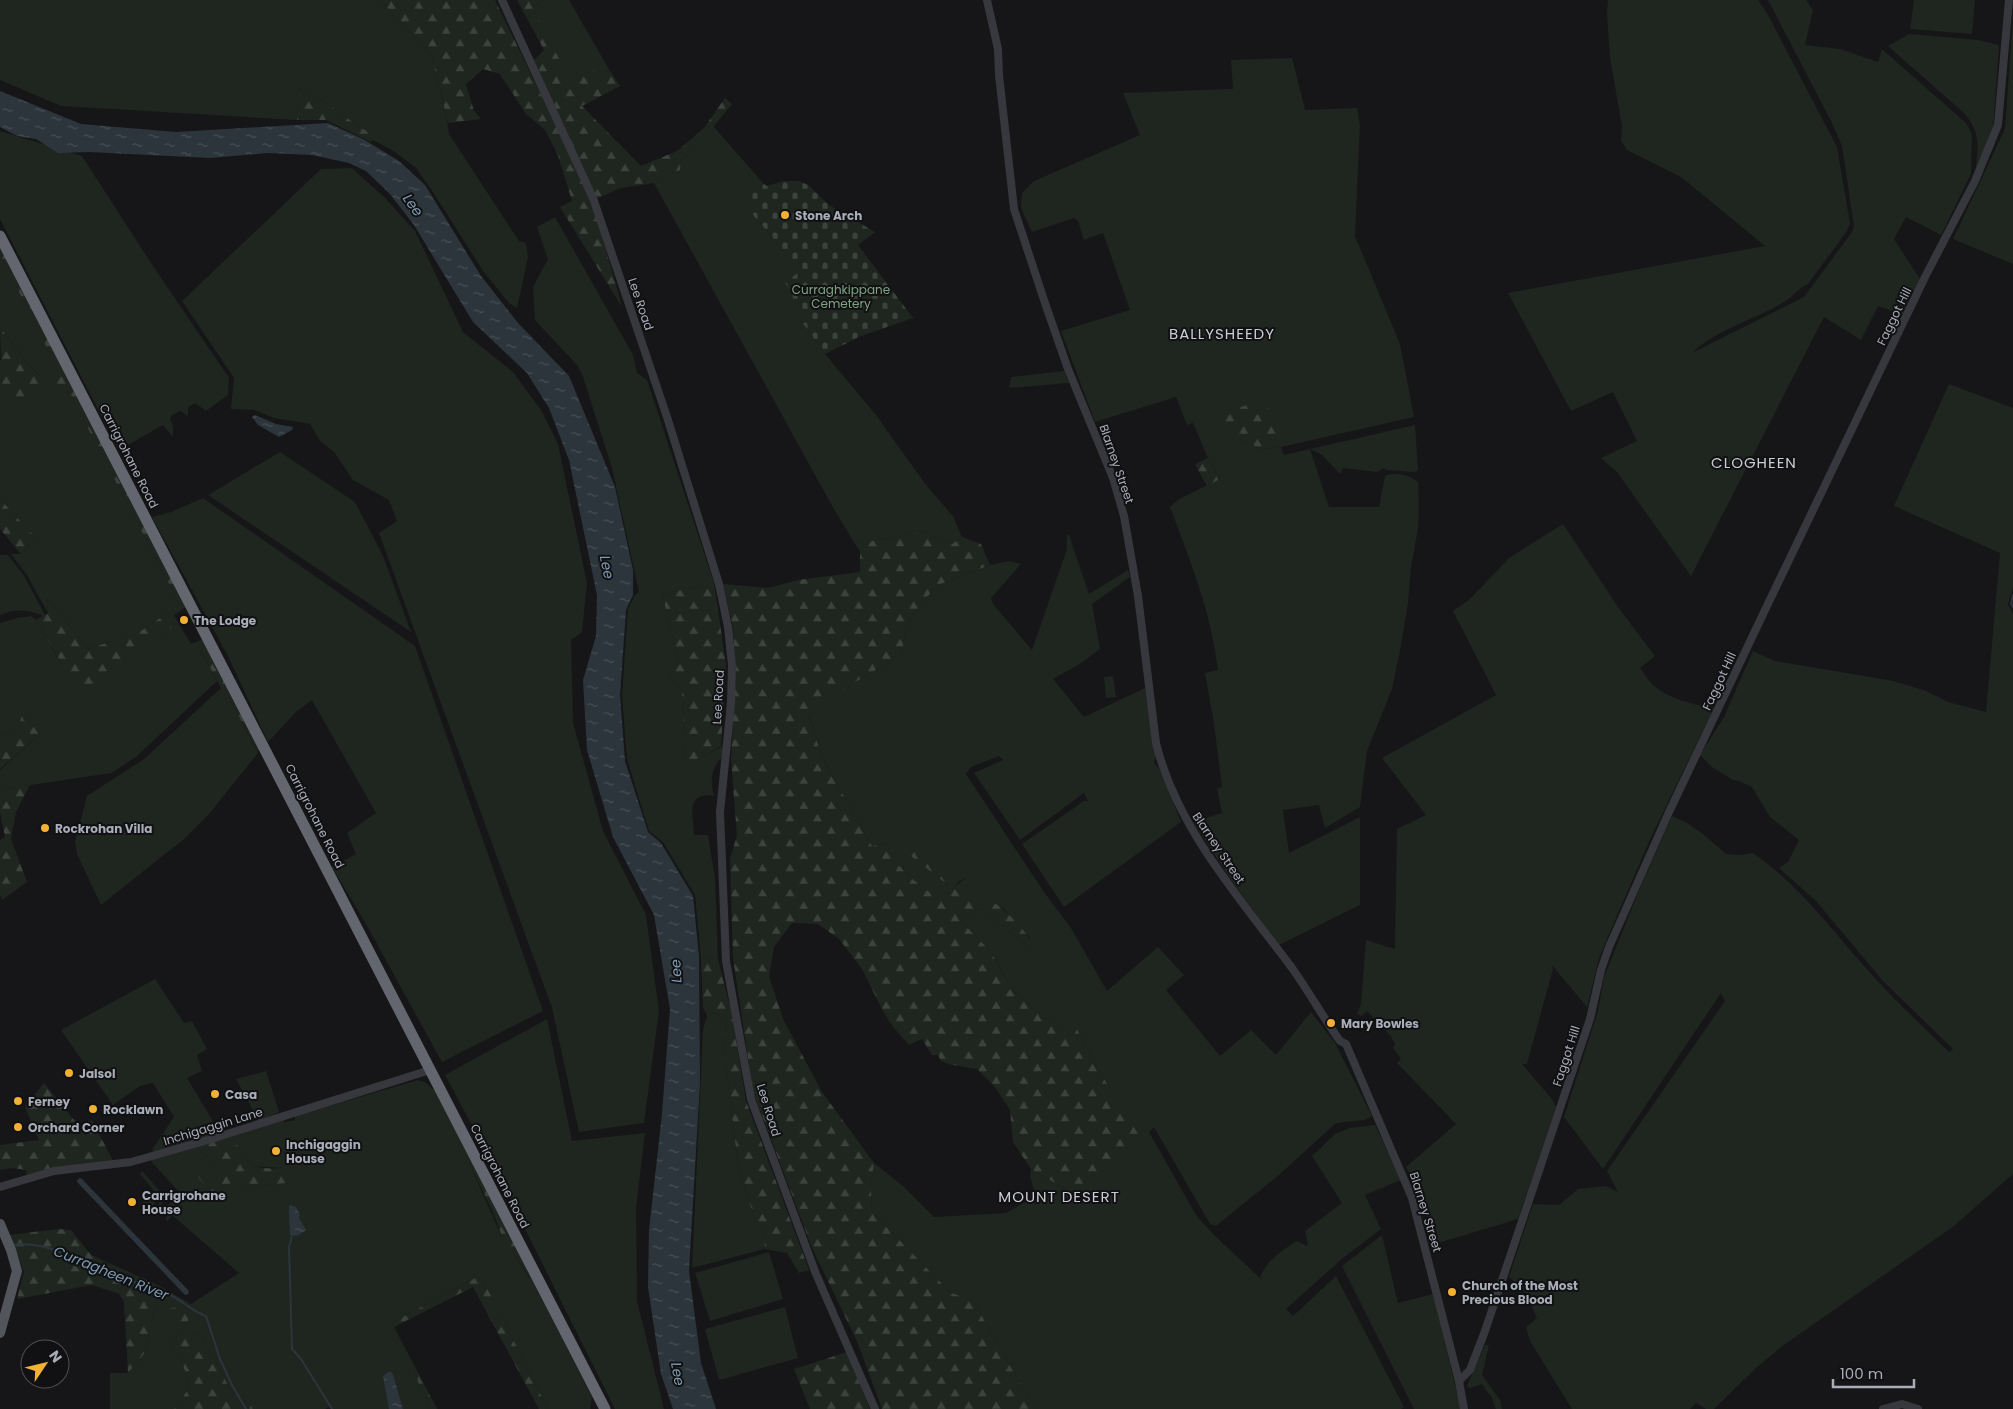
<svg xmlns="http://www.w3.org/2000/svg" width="2013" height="1409" font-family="Poppins,sans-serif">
<defs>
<pattern id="forest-firs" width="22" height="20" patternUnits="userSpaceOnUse" patternTransform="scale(1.25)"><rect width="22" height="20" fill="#1e261f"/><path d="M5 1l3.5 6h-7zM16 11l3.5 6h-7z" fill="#3c433d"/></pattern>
<pattern id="cemetery-stones" width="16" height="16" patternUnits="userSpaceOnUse" patternTransform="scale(1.25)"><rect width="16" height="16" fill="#1e261f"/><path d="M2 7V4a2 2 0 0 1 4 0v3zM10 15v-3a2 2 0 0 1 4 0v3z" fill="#3c433d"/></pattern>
<pattern id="water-ripples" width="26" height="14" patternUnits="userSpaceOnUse" patternTransform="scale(1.25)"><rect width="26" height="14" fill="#2c353c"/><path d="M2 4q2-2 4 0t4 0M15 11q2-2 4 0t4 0" fill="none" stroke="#485056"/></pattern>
</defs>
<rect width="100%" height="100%" fill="#161618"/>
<!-- grass -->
<g fill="#1e261f" fill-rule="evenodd">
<polygon points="0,0 380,0 431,54 447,120 449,134 519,241 526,243 528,257 517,308 509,303 483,271 431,189 416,168 395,152 373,140 369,132 361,128 326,103 299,88 297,120 61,106 0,80"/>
<polygon points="544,0 569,0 610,71 596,75 584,70 567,75 529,2 535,6"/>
<path d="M1608 0H1758L1768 15 1837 147 1850 223 1847 231 1808 284C1798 288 1793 297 1784 302 1755 320 1716 329 1692 353L1804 297 1852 232 1854 226 1842 146 1831 121 1768 0H1806L1813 10 1805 45 1840 49 1878 62 1882 49 1966 123 1972 134 1971 174 1941 235 1906 217 1894 239 1920 279 1904 315 1878 306 1861 340 1824 317 1691 576 1617 472 1601 458 1637 441 1613 392 1571 411 1508 293 1765 246 1681 177 1627 150 1621 141 1622 126 1610 58 1607 13Z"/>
<polygon points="1914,0 1975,0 1972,34 1910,29"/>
<polygon points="2013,15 2013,264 1953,239 2005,129"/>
<path d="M1909 34 1978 40 1999 45 1993 129 1976 170C1978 143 1981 134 1964 113L1888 46Z"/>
<path d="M1292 58 1305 110 1357 108 1360 125 1355 236 1400 344 1414 417 1281 447 1284 455 1415 425 1418 470 1415 472 1386 470 1384 468 1377 472 1343 468 1340 474 1321 454 1310 449 1329 507H1379L1385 476C1394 471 1410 475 1418 482L1419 509 1418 529 1411 567 1408 603 1400 651 1392 689 1367 751 1360 807 1325 828 1319 805 1283 810 1289 853 1360 817V905L1279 945 1234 884 1193 822 1222 813 1217 788 1222 787 1214 724 1205 673 1218 670C1211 612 1190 560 1170 507L1179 499 1220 479 1208 458 1193 423 1187 425 1176 397 1095 422 1061 331 1130 310 1103 233 1084 240 1078 221 1074 218 1032 232 1021 208 1022 193 1034 181 1140 135 1123 93 1233 89 1231 60ZM1227 433 1280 447 1264 449 1258 448Z"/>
<polygon points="713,126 764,184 750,197 753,215 774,239 799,273 801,314 798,316 825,354 876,415 926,485 953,516 962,537 952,544 939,541 925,532 855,544 831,504 654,183 680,170 681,160 694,150"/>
<polygon points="0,131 82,156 149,260 229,378 228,395 206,411 195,403 188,407 188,416 180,411 172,415 170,419 173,426 173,436 172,436 163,425 119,450 0,219"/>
<polygon points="352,168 385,198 415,231 463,332 513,372 541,410 558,444 587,583 582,632 571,640 573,723 603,831 646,915 659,1011 644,1123 579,1132 552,1008 379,533 397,521 389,500 353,480 334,452 320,441 310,424 274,418 254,410 231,409 234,378 182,301 321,169"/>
<path d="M555 217 633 355 637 373 647 380 714 583 662 594 679 661 669 674 682 691 685 765 723 746 722 759H720C711 770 710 783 714 796 685 792 693 814 694 835H708L715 878 718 959 701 958 695 895 663 842 649 831 627 759 622 695 628 609 635 595 639 592 612 468 582 374 577 365 535 320 533 287 548 259 537 227Z"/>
<polygon points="0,254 61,375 47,379 41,377 26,362 0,327"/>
<polygon points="0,359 3,364 1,387 47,387 65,383 180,605 136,634 87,649 46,595 48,613 27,575 11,554 21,554 35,537 0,499"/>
<polygon points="1064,371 1069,383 1009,388 1011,377"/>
<path d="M1949 384 2013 408V587L2008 604 2013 614V1174L1954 1226 1781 1347 1755 1369 1714 1409H1706L1696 1403 1690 1409H1572L1530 1341 1526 1327 1537 1318 1525 1291 1509 1277 1533 1204 1559 1205 1578 1189 1606 1186 1618 1192 1607 1171 1725 1001 1721 993 1603 1169 1564 1117 1598 1011 1604 977 1640 888 1672 816 1687 823 1703 834 1726 854 1740 855 1753 853C1800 885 1835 934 1873 976 1897 1003 1924 1027 1949 1052L1953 1049 1882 980 1816 901 1779 868 1788 862 1799 840 1770 817 1752 787 1739 781 1733 780 1712 767 1700 755 1724 717 1753 651 1775 661 1894 681 1926 691 1948 702 1986 712 2000 553 1894 506Z"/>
<polygon points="280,452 355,502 383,556 411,632 208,495"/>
<polygon points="203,498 415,646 543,1011 442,1062 366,924 332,867 356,854 347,833 376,813 312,700 296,712 268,742 228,656 152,517 171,512"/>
<path d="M1563 524 1618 607 1655 656 1640 668C1644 673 1648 680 1652 684 1668 699 1694 705 1714 708L1651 837 1619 911 1599 958 1587 1007 1551 964 1553 969 1527 1064H1522L1552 1099 1556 1107 1518 1219 1435 1244 1425 1205 1406 1167 1456 1124 1397 1063 1401 1059 1393 1048 1395 1044 1390 1035 1389 1024 1361 1004 1366 940 1395 949 1397 829 1426 815 1382 758 1496 695 1453 611 1469 600 1509 558Z"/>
<path d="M1067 535H1069L1089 594 1128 570 1130 577 1092 604 1100 649 1080 664 1053 679 1084 717 1145 688 1156 755 1154 763 1159 768 1181 822 1064 907 1022 844 1084 801H1088L1084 793 1020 840 974 773 1003 760 999 756 971 767 966 774 1044 892 1071 928 1107 991 1158 947 1184 975 1166 990 1220 1056 1251 1030 1276 1055 1311 1012 1335 1043 1372 1116 1365 1120 1336 1123 1280 1174 1216 1226 1210 1224 1154 1127 1149 1132 1196 1215 1213 1234 1260 1278C1266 1260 1281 1252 1296 1241L1308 1246 1305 1231 1342 1203 1312 1156 1335 1134 1350 1128 1375 1125 1401 1180 1365 1195 1381 1229 1343 1258 1286 1309 1293 1316 1336 1276 1404 1407 1401 1409H1036L1007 1361 974 1302 950 1292 872 1212 871 1187 874 1163 903 1186 934 1217 1006 1213 1036 1196 1030 1177 1031 1169 1071 1192 1141 1140 1096 1066 1077 1029 1072 1036 1055 1026 1013 991 991 952 961 921 973 911 981 908 1029 947 1030 938 1003 908 975 898 968 900 961 897 954 887 967 877 956 883 914 851 948 886 937 898C914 880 898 871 886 843L872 846 822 757 809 716 854 683 902 654 907 623 936 586 990 565 1010 561 1021 564 991 598 993 604 1032 650 1067 549Z"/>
<path d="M0 555H8L24 576 45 615 43 616C27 609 16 609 0 615Z"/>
<path d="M31 616 36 620C52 647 64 675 90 693L178 622 191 644 196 642 217 681 137 756 112 773 4 789 0 780V770L40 734 22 714 19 726 11 734 0 735V623L17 618Z"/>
<polygon points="1113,676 1116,697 1106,698 1104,677"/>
<polygon points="221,688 225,690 258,753 209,814 184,839 101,905 77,854 75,842 87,796 144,759"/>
<polygon points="155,979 184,1023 192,1021 207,1049 197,1055 202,1071 187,1078 220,1133 157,1153 152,1150 174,1117 153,1083 140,1086 113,1105 61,1030"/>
<polygon points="715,1013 726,1019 724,1050 738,1165 750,1205 764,1237 765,1249 692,1268 703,1030 707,1015"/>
<polygon points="547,1019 572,1141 645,1133 636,1208 637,1301 664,1409 615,1409 488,1155 445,1075"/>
<polygon points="266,1071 279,1112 259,1121 236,1079"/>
<path d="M418 1080 425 1082 435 1091 470 1159V1165L504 1242 512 1250 529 1278 531 1277 592 1397 590 1409H548L483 1280 477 1277 392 1323 415 1367 418 1382 431 1409H403L393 1374 389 1409H332L329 1407 325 1409H253C249 1400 237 1399 232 1392 221 1373 213 1354 201 1336L188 1333V1310L171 1321 178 1335 170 1346 181 1359 190 1387 174 1409H110V1373H128L144 1354 160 1286 191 1304 239 1273 172 1215 168 1221 165 1219 169 1215 161 1207 158 1209 159 1203 164 1200 161 1204 165 1208 181 1194 150 1160 194 1146 210 1159 217 1170V1178L209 1179 202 1168 219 1201 241 1187 288 1183 281 1168 252 1166 230 1135 283 1119 285 1122 295 1120V1116Z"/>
<polygon points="142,1171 159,1190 158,1197 152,1207 149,1205 144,1210 140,1205 155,1192 140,1174"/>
<polygon points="1382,1235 1398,1303 1433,1294 1461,1409 1414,1409 1342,1266"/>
<polygon points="769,1252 783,1299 710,1321 695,1273"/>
<polygon points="785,1307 798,1358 719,1380 705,1329"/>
<polygon points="1485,1345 1489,1345 1482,1375 1500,1400 1502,1409 1496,1409 1492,1398 1482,1384 1471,1388 1467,1386"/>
</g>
<!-- forest -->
<g fill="url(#forest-firs)">
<polygon points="380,0 495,0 592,200 622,307 560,207 572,201 558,155 545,130 526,114 500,74 483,69 466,84 474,111 481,119 448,123 431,54"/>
<polygon points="517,0 544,0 535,6 530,3 567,74 592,67 596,74 610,71 620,86 582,106 641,166 677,151 704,128 725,98 732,104 694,150 681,160 680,170 654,183 621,188 596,199 534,60 544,50"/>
<polygon points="299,88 326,103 361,128 369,132 373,140 371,142 326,120 297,120"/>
<path d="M0 242 187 606 174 615 178 622 90 694 77 685 66 671 36 620 48 613 46 595 87 649 136 634 180 605 65 384 47 387 24 408 1 387C3 367 0 348 0 327 8 337 34 377 45 378 50 379 56 376 60 374L0 254Z"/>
<polygon points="1265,399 1281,447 1264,449 1258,448 1227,433 1217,415"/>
<polygon points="1208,458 1220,479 1207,486 1195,464"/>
<polygon points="0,499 35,537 21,554 0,529"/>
<path d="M925 532 939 541 952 544 962 537 981 544 990 565 936 586 907 623 902 654 854 683 809 717 822 757 872 846 886 843C898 871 914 880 937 898L948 885 911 856 915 851 958 883 954 887C968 907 966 894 983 898 1000 902 1027 930 1033 946L1029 947 981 908 973 911 961 921 991 952 1013 991 1055 1026 1072 1036 1077 1029 1096 1066 1142 1140 1123 1159 1071 1192 1031 1169 1013 1142 1010 1110 995 1087 977 1069 952 1065 941 1061 938 1055H932L922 1039 909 1045 893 1027 883 1011 862 969 839 939 818 924 792 923 774 947 769 976 783 1019 822 1092 874 1163 871 1187 872 1212 950 1292 974 1302 1007 1361 1036 1409H882L857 1341 812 1248 753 1091 733 958 730 858 737 836 731 759 736 665 732 623 723 584 768 588 798 580 860 572V551L855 544Z"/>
<polygon points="714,583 726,665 721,746 685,766 682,691 669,674 679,661 662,594"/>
<polygon points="203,639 261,747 258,752 225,690 221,688 196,642"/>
<polygon points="22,714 40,734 0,769 0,735 11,734 19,726"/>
<polygon points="0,780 4,789 30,785 16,812 11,839 27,882 2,900 0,894 0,840 5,837 0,812"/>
<polygon points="701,958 718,959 732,1015 746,1101 809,1270 799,1273 787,1253 765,1249 764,1237 750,1205 738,1165 724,1050 726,1019 715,1013 707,1015 703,1008"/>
<polygon points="1361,1004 1389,1024 1390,1035 1367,1011 1361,1016 1357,1014"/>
<polygon points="44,1083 74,1120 81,1125 92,1120 114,1163 56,1167 27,1175 26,1170 13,1168 0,1170 0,1145 39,1140 25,1107"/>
<path d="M230 1135 252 1166C263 1168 276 1171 286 1165L288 1183 242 1187 219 1201 201 1200 202 1191 205 1187 197 1175 202 1168 206 1167 209 1178H216L217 1170 210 1159 194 1146Z"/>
<path d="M470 1159 531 1277 530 1278 512 1250 502 1247C507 1234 477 1181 470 1165Z"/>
<polygon points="58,1229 71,1230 91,1255 160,1286 144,1354 128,1373 124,1302 119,1294 92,1285 17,1299 24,1271 9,1235"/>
<polygon points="477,1277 483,1280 548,1409 539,1409 473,1287 394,1327 392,1323"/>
<path d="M176 1307 188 1310V1333L201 1336C213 1354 221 1373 232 1392 237 1399 249 1400 253 1409H174L190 1387 181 1359 170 1346 178 1335 171 1322 166 1318 169 1309Z"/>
<polygon points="847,1352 870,1409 810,1409 794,1369"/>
<polygon points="415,1367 437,1409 431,1409 418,1382"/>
</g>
<!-- cemetery -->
<polygon fill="url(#cemetery-stones)" points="783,181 799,181 808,185 829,205 875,232 858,245 913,318 861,336 825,354 797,315 801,314 785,282 798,273 774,239 753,215 749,204 749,197 764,184 767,186"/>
<!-- water -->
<g fill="url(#water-ripples)">
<polygon points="0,91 81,124 176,132 328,123 363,139 399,161 425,185 481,276 518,323 569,376 615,487 633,570 633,595 626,610 620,695 625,761 648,832 661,843 693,896 699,956 700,1082 689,1271 701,1363 716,1409 673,1409 661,1374 648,1287 649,1230 662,1114 670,1009 654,915 613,837 587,750 583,680 596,636 597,595 569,460 549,408 527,373 473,322 414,225 390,194 366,171 349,163 312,155 268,153 210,158 89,152 58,153 36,139 17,136 0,127"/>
<polygon points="255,415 276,424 293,427 292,430 279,437 258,425 252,417"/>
<polygon points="291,1205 296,1207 300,1215 299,1218 306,1230 297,1236 290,1235 289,1206"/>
<polygon points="390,1371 393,1374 403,1409 389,1409 383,1376"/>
</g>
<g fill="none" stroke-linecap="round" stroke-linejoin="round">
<!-- stream -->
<g stroke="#2c353c" stroke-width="2">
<polyline points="2013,595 2011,604 2013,607"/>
<polyline points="292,1236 289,1247 292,1349 301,1359 332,1409"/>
<path d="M12 1245C47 1240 80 1261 111 1274 130 1281 151 1287 170 1295 183 1301 192 1311 206 1316L220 1359 232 1385 246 1409"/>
</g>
<!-- canal -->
<polyline stroke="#2c353c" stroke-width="5.5" points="80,1181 186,1292"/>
<!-- minor -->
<g stroke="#37383d" stroke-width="8">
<polyline points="502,0 593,198 667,417 719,584 728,627 732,665 731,703 720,812 726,961 751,1099 816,1274 875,1409"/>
<path d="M987 0 998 49 999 75 1014 209 1046 306 1068 369 1113 478 1124 516 1138 596 1156 743C1177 829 1240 898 1292 968 1309 992 1323 1017 1340 1041L1346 1044 1412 1198 1459 1381 1464 1409"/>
<polyline points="0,1187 54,1171 131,1162 208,1140 430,1070"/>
<polyline points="1459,1381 1470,1370 1485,1331 1590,1019 1601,970 1609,947 1669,812 1765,610 1926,275 1975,181 1998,125 2009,0"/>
<polyline points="1883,1409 1902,1404 1918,1409"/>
</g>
<!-- major -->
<polyline stroke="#53555c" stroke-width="10" points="0,1224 11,1250 17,1271 0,1333"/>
<!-- highway -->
<polyline stroke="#63666e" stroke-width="11" points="0,236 605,1409"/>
</g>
<!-- markers -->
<g fill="#f2b134" stroke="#111113" stroke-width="2">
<circle cx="785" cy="215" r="5"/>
<circle cx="184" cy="620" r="5"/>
<circle cx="45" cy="828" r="5"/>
<circle cx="1331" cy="1023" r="5"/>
<circle cx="69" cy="1073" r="5"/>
<circle cx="215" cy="1094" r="5"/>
<circle cx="18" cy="1101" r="5"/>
<circle cx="93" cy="1109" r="5"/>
<circle cx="18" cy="1127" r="5"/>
<circle cx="276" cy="1151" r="5"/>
<circle cx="132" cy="1202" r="5"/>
<circle cx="1452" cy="1292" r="5"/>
</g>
<g text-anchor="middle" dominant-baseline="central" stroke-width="4" stroke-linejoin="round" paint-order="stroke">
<!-- poi labels -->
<g font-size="12" font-weight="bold" fill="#a8adb8" stroke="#111113" text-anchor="start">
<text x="795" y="215">Stone Arch</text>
<text x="194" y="620">The Lodge</text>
<text x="55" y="828">Rockrohan Villa</text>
<text x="1341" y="1023">Mary Bowles</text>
<text x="79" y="1073">Jalsol</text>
<text x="225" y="1094">Casa</text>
<text x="28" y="1101">Ferney</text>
<text x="103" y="1109">Rocklawn</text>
<text x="28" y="1127">Orchard Corner</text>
<text x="286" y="1144">Inchigaggin<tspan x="286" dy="14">House</tspan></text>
<text x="142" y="1195">Carrigrohane<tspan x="142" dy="14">House</tspan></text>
<text x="1462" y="1285">Church of the Most<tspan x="1462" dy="14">Precious Blood</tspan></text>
</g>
<!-- park labels -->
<g font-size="12" fill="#7fa381" stroke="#111113">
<text x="841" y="289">Curraghkippane<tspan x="841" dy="14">Cemetery</tspan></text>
</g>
<!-- street labels -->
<g font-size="12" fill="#a8adb8" stroke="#111113">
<text transform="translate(641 304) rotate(71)">Lee Road</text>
<text transform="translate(1894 316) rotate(-64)">Faggot Hill</text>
<text transform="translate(129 456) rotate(63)">Carrigrohane Road</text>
<text transform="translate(1117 464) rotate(71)">Blarney Street</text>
<text transform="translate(1719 681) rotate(-65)">Faggot Hill</text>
<text transform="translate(718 697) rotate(-87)">Lee Road</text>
<text transform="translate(315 816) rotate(63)">Carrigrohane Road</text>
<text transform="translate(1219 848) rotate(56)">Blarney Street</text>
<text transform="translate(1566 1056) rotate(-72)">Faggot Hill</text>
<text transform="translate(769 1110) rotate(73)">Lee Road</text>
<text transform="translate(213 1126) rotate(-17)">Inchigaggin Lane</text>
<text transform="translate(500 1176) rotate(63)">Carrigrohane Road</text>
<text transform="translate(1426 1212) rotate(73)">Blarney Street</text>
</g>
<!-- water labels -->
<g font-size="14" font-style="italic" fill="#7f9bb3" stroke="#111113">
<text transform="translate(413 205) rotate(55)">Lee</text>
<text transform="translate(607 567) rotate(79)">Lee</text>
<text transform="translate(676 971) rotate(-93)">Lee</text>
<text transform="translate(111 1273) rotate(22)">Curragheen River</text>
<text transform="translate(678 1374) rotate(80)">Lee</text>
</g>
<!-- quarter labels -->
<g font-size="15" letter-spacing="1" fill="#c9ccd4" stroke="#111113">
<text x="1222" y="333">BALLYSHEEDY</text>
<text x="1754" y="462">CLOGHEEN</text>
<text x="1059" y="1196">MOUNT DESERT</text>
</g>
</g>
<!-- north arrow -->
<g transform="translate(45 1364) rotate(55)"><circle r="24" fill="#111113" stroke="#4d4f55"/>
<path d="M0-4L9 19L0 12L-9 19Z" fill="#f2b134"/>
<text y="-8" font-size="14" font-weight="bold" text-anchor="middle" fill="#a8adb8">N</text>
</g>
<!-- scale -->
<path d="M1833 1379v8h81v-8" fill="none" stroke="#a8adb8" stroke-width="2.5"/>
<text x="1840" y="1379" font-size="15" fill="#a8adb8" stroke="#111113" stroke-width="4" paint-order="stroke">100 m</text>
</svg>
